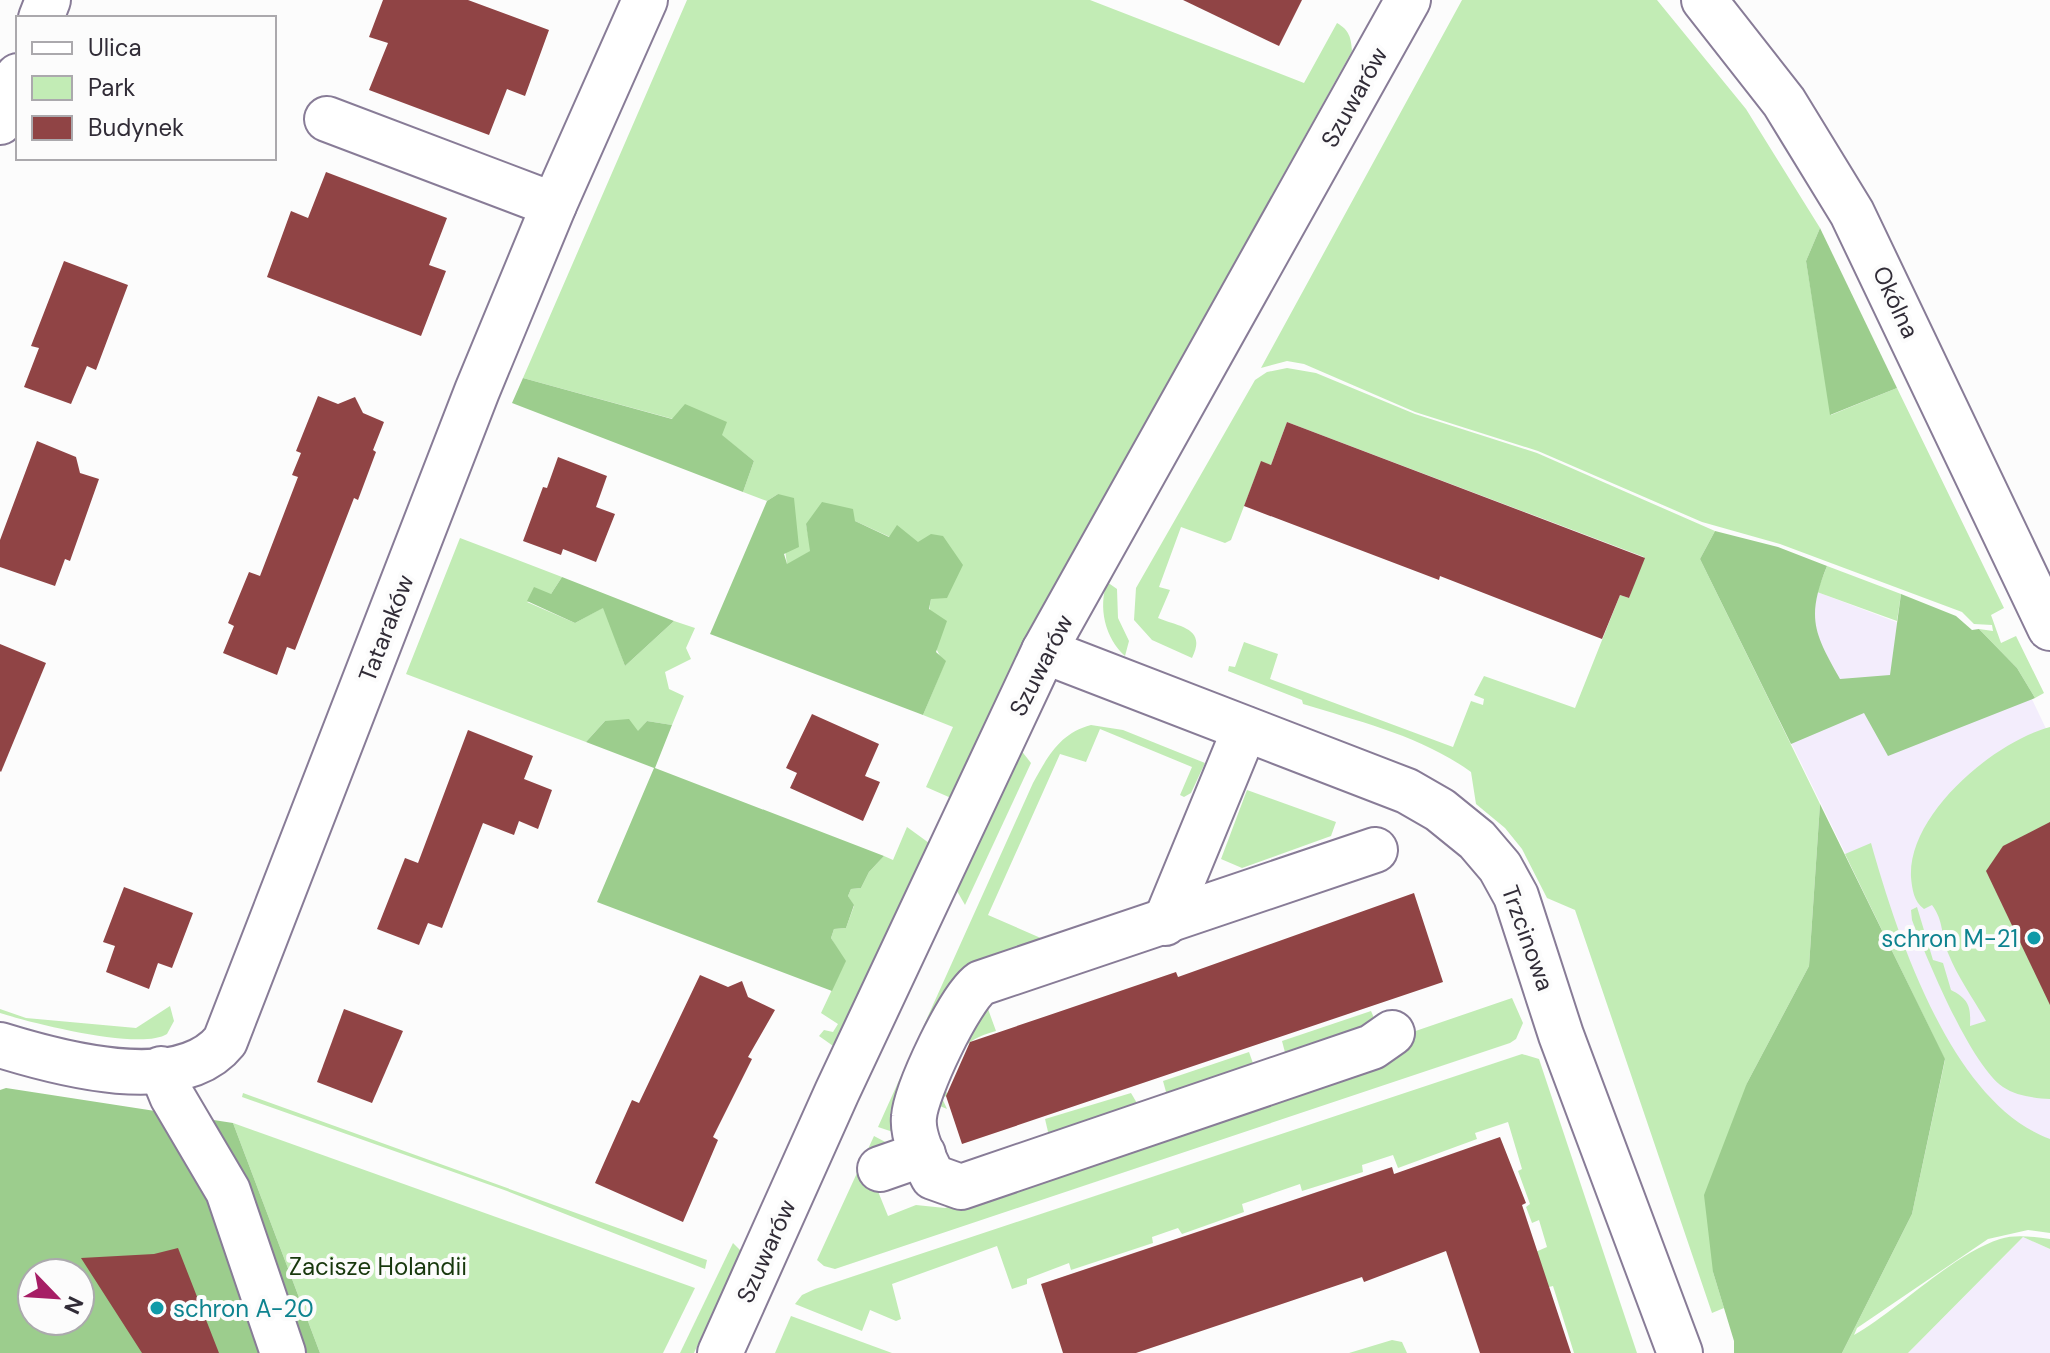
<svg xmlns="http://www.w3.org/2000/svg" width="2050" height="1353" font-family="'DM Sans',sans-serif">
<rect width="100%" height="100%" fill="#fcfcfc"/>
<!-- built -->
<g fill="#f3edfc">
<polygon points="1694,545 2017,668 2050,737 2050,1212 2014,1197"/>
<polygon points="2023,1237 2050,1249 2050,1353 1908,1353"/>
</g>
<!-- green -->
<g fill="#c2ecb5">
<path d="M687 0H1090L1304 83 1337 23C1349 30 1351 37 1352 51L1018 653 951 798 926 787 953 727 923 715 945 662C931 648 927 618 931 598H947L918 543 890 537 855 521 806 524 811 551 787 565 778 494 767 501 743 492 754 461 721 435 726 422 673 419 523 378Z"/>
<polygon points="1462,0 1657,0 1746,109 1820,228 1806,261 1831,415 1897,388 2004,608 1991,615 2001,643 2016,636 2044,693 2035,698 2017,668 1979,629 1993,631 1992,625 1974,624 1962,612 1780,544 1702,522 1538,451 1415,412 1304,364 1287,361 1261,368"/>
<path d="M1287 368 1316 373 1415 414 1537 453 1715 531 1700 559 1820 804 1809 966 1747 1083 1713 1272 1724 1308 1712 1313 1575 910 1547 898 1522 849 1505 828 1476 804 1471 772C1421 736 1361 722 1303 704L1302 700 1228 671 1229 666 1235 667 1244 642 1278 654 1270 679 1453 747 1471 701 1483 705 1484 699 1474 695 1484 676 1575 708 1620 595 1629 598 1644 557 1287 422 1271 465 1261 462 1231 540 1225 543 1181 527 1159 587 1170 590 1158 618C1180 627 1207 628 1192 658L1152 640 1134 620 1136 588 1255 380 1267 372Z"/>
<polygon points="460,538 562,577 551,594 527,602 575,623 604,607 625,666 674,621 695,628 686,648 691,659 665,672 669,689 684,696 672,725 647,721 638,732 605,721 586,742 406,674"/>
<polygon points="1827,566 1901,594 1897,621 1817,592"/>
<path d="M1107 582 1117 589 1118 618 1129 641 1125 656C1105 638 1098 608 1107 582Z"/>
<path d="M1091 725 1123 730 1205 763 1191 793 1184 797 1180 795 1192 767 1100 729 1086 762 1060 754 988 915 1043 939 976 964 893 1132 878 1127 1033 783C1048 756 1060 733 1091 725Z"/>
<path d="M2050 727V1099C2035 1098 2016 1096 2003 1087 1970 1064 1927 959 1912 920L1911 910 1917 907 1933 960 1943 963 1951 990C1969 999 1971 1007 1970 1026L1986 1021C1973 998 1958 978 1948 953 1941 936 1944 921 1932 905L1924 909C1914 902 1912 889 1911 877 1908 814 1994 742 2050 727Z"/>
<polygon points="1020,749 1031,763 965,905 957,891 958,883"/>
<polygon points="1247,790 1336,822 1331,836 1242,868 1221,859"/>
<polygon points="907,827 929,843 836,1048 819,1036 824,1030 833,1032 838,1024 821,1013 845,962 831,938 834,929 846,928 854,906 848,896 851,889 861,888 869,872 884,856 893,860"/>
<path d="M1871 843C1897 935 1951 1103 2050 1139V1233L2028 1230 1988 1239 1857 1328 1854 1335C1898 1310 1953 1254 2000 1239 2016 1234 2034 1237 2050 1239V1249L2023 1237 1908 1353H1842L1912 1214 1945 1060 1845 854Z"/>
<path d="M984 998 996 1031C958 1041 960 1055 945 1089L948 1095 942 1098 947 1109 928 1101Z"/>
<polygon points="1512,998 1523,1023 1516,1039 1510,1043 835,1269 824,1266 817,1260 874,1136 891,1145 875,1184 888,1216 916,1205 945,1208 1398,1037"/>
<path d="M170 1006 174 1021 167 1034C141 1051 31 1023 0 1013V1009L26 1018 136 1028Z"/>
<polygon points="1371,1011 1377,1025 1287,1060 1282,1041"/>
<polygon points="1249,1052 1255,1069 1168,1099 1163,1081"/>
<polygon points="1522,1054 1539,1059 1637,1353 1574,1353 1553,1286 1545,1288 1533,1253 1547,1247 1539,1220 1532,1223 1526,1207 1530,1204 1518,1171 1522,1169 1508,1122 1475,1133 1477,1139 1398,1168 1393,1155 1362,1165 1363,1172 1302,1191 1300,1184 1242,1204 1244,1212 1182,1234 1178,1228 1152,1237 1153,1243 1071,1270 1069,1263 1027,1279 1027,1284 1012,1289 997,1246 892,1284 901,1319 896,1321 870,1310 862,1331 795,1304 802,1295 815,1289"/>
<polygon points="243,1093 707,1260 705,1269 507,1191 242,1097"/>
<polygon points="1131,1093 1141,1110 1049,1136 1045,1119"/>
<polygon points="233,1123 695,1288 663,1353 320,1353"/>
<polygon points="733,1243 741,1251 694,1353 680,1353"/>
<polygon points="791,1316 892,1353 775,1353"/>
<polygon points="1392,1340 1402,1342 1407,1353 1349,1353"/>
</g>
<!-- forest -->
<g fill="#9ccd8d" fill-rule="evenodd">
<polygon points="1820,228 1897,388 1830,415 1806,261"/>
<polygon points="523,378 672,419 685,404 727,422 722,435 754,461 743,492 512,403"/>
<polygon points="778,494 794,498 799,547 784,554 787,564 810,551 806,524 822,502 853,509 855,521 889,537 897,525 918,542 931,534 943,536 963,565 947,598 931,599 929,609 947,621 936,652 946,661 923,715 710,634 767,501"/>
<path d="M1715 531 1778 547 1827 566C1806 618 1814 633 1840 679L1890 675 1901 594 1956 616 1972 630 1979 629 2017 668 2035 698 1888 756 1864 713 1791 744 1700 559Z"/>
<polygon points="562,577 674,621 625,666 603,608 575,623 527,601 534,587 551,594"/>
<polygon points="629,719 638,731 647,721 672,725 655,768 884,856 869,872 861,888 851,889 848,896 854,905 846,928 834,929 831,938 846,961 832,991 597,902 654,768 586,742 605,721"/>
<polygon points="1820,804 1945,1059 1912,1214 1842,1353 1734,1353 1734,1341 1713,1272 1704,1195 1747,1083 1809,966"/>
<path d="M6 1088 233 1123 320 1353H0V1090ZM32 1273H80V1321H32Z"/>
</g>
<!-- building -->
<g fill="#904445">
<polygon points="383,0 468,0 549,30 525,96 507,89 489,135 369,90 388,43 369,37"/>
<polygon points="1183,0 1302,0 1279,46"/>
<polygon points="326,172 447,218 429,265 446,271 421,336 267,277 291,211 308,218"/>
<polygon points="64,261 128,285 96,370 87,366 71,404 24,387 39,348 31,346"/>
<polygon points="318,396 338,404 355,397 363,413 384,422 373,450 376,452 358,500 354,498 295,650 287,647 277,675 223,653 234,626 228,623 249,572 260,576 298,477 292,475 301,453 296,451"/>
<polygon points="1287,422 1645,558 1629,598 1620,595 1602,639 1440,576 1439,580 1244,506 1261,461 1271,465"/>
<polygon points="37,441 76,457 80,473 99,479 70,561 65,559 55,586 0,567 0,540"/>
<polygon points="558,457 607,476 596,507 615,514 596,562 563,549 561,555 523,541 543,487 547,488"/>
<polygon points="0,644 46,663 1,772 0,771"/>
<polygon points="812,714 879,744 865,776 880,782 863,821 790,788 797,773 786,768"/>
<polygon points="468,730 533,756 524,779 552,790 538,829 519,821 514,835 483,823 442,928 428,923 419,945 377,929 405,858 418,863"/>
<polygon points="2050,822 2050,1005 1986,871 2003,846"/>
<polygon points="124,887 193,913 172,968 158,963 149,989 106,972 115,946 103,942"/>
<polygon points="1414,893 1443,982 962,1144 946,1096 970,1042 1176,972 1178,977"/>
<polygon points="700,975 728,987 742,981 748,997 775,1010 748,1057 752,1059 713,1137 718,1140 683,1222 595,1183 632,1100 639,1103"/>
<polygon points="344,1009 403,1031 372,1103 317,1082"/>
<polygon points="1500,1137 1526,1203 1522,1205 1571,1353 1480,1353 1446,1251 1364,1282 1362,1277 1136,1353 1063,1353 1041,1284 1392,1167 1394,1174"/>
<polygon points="178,1248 219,1353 142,1353 81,1258 154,1254"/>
</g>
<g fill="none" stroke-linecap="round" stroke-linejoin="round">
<defs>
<g id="minor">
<polyline points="1704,0 1784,102 1852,213 2050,628"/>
<polyline points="41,18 48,0"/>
<polyline points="327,119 554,205"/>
<polyline points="0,122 18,76"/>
<polyline points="1044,651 1407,791 1440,810 1477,840 1500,867 1516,896 1561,1035 1680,1353"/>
<path d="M1375 850 981 983C960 997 916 1091 914 1117 912 1136 924 1160 933 1177L961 1187 1372 1047 1392 1033"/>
<polyline points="1165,923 1245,729"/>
<path d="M0 1045C58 1063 180 1097 225 1041L477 391 554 205 645 0"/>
<polyline points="161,1069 172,1096 228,1191 283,1353"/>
<polyline points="880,1169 923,1154"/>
<polyline points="720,1353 837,1092 1044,651 1408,0"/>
</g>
</defs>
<!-- minor casing -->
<use href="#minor" stroke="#887c97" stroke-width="48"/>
<!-- minor -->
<use href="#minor" stroke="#fff" stroke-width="44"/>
</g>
<!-- markers -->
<g fill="#0f9aa8" stroke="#fcfcfc" stroke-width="3">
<circle cx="2034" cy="938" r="8"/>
<circle cx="157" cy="1308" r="8"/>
</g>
<g text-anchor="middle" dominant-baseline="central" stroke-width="8" stroke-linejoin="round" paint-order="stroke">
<!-- street labels -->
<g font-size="24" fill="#312c37" stroke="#fcfcfc">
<text transform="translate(1354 97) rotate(-61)">Szuwarów</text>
<text transform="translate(1896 302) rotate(65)">Okólna</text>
<text transform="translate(386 628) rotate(-69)">Tataraków</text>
<text transform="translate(1041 665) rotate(-63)">Szuwarów</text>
<text transform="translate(1528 938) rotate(70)">Trzcinowa</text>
<text transform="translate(766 1251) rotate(-66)">Szuwarów</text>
</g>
<!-- culture labels -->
<g font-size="24" fill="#0d838f" stroke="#fcfcfc" text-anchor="end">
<text x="2018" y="938">schron M-21</text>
<text x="173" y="1308" text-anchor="start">schron A-20</text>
</g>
<!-- park labels -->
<g font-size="24" fill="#18380d" stroke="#fcfcfc">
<text x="378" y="1266">Zacisze Holandii</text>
</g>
</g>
<!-- legend -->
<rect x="16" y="16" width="260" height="144" fill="#fcfcfc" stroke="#aba9ad" stroke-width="2"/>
<rect x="32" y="42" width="40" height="12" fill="#ffffff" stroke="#aba9ad" stroke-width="2"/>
<text x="88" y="56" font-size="24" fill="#312c37">Ulica</text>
<rect x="32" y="76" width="40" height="24" fill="#c2ecb5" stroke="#aba9ad" stroke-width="2"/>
<text x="88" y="96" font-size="24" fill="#312c37">Park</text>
<rect x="32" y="116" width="40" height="24" fill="#904445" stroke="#aba9ad" stroke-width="2"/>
<text x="88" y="136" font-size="24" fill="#312c37">Budynek</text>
<!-- north arrow -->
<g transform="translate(56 1297) rotate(115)"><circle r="38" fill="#fcfcfc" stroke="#aba9ad" stroke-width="2"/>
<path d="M0-6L14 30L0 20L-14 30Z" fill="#a61e65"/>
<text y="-12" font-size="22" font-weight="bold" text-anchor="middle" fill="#312c37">N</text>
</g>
</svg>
